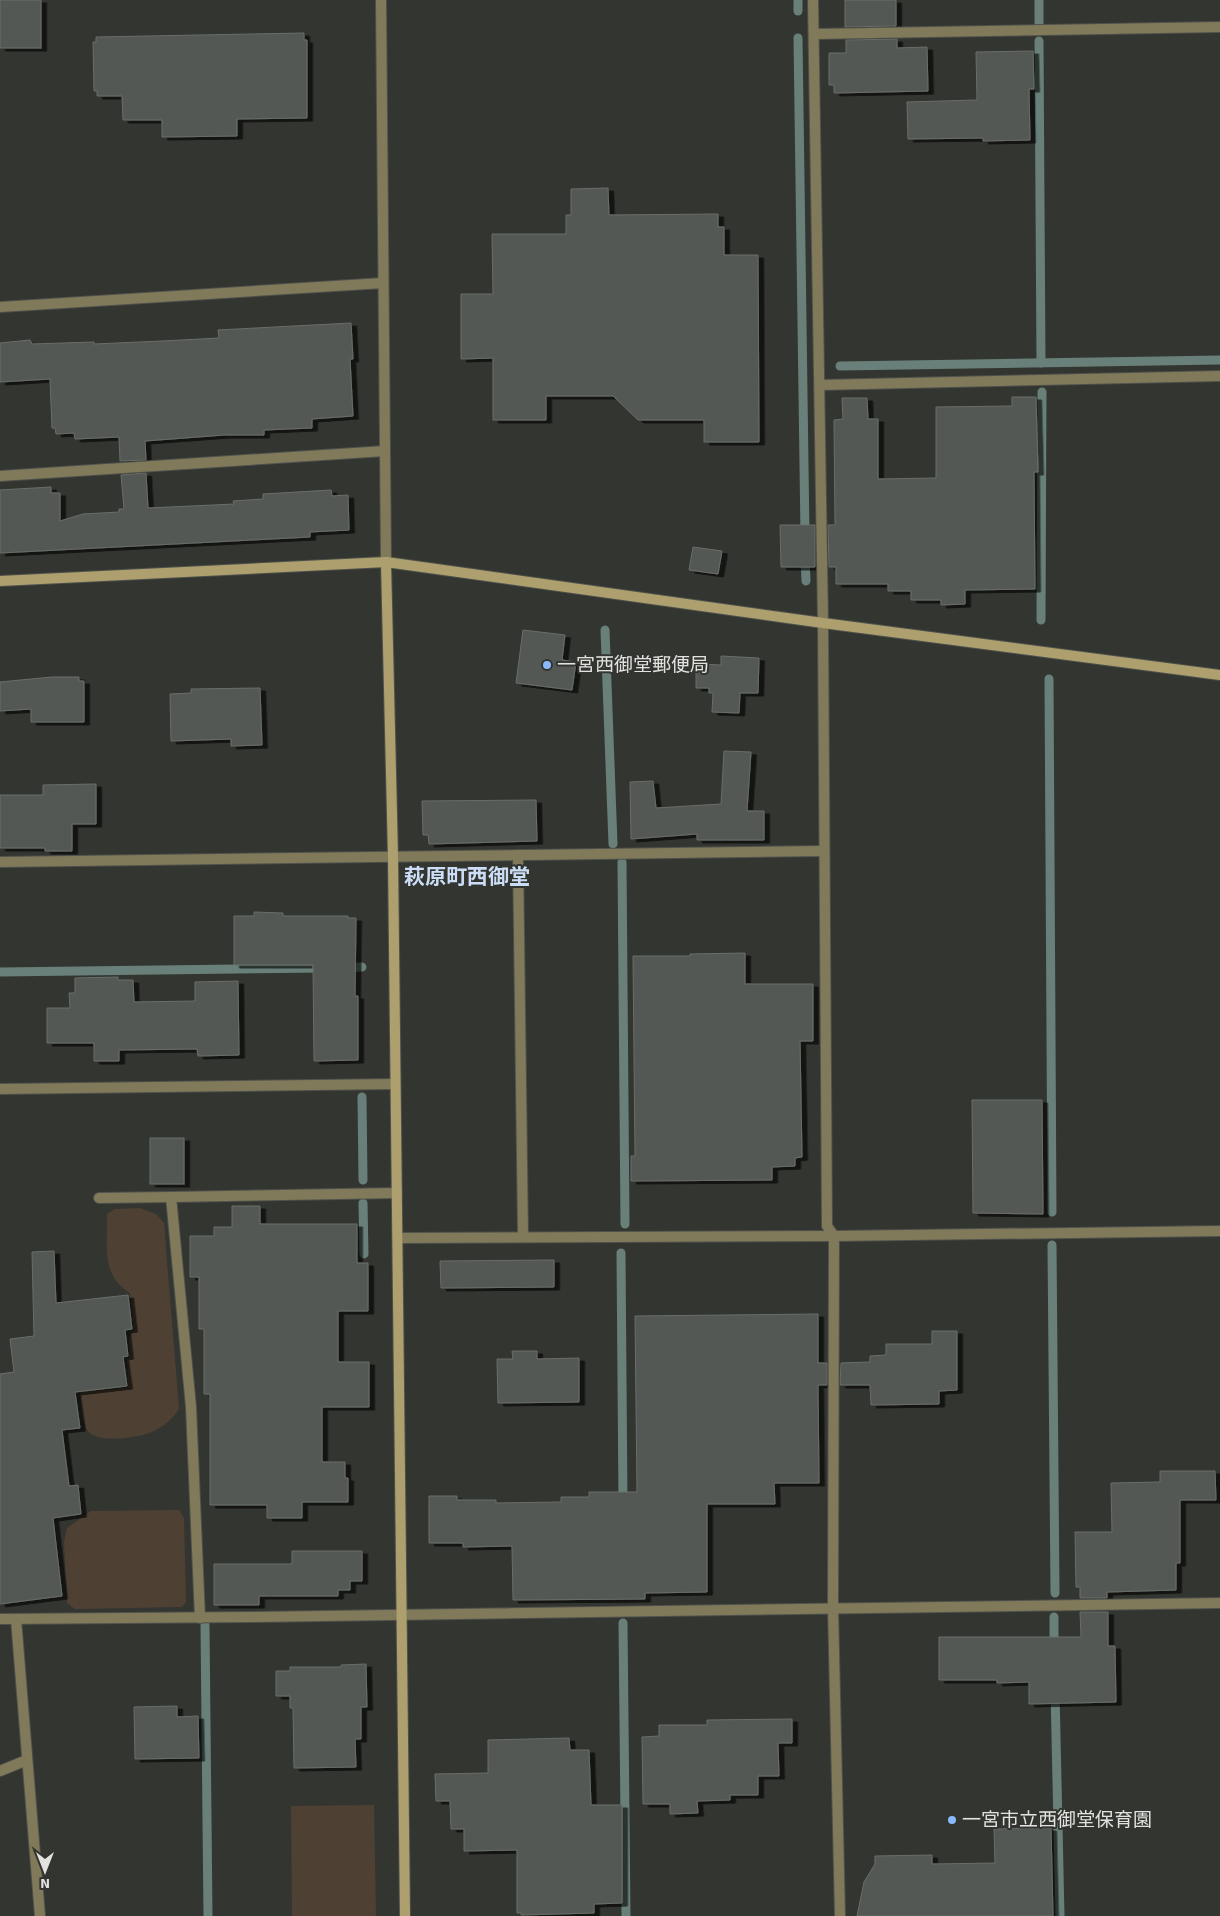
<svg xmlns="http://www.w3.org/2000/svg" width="1220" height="1916" font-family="Signika,'Noto Sans JP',sans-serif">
<defs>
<filter id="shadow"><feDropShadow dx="5.5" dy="3" stdDeviation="0" flood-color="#0009"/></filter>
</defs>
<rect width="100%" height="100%" fill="#333530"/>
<!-- green -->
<g fill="#4e4133">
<path d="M140 1208 156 1214 164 1223 179 1409C172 1420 161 1429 149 1433 136 1438 95 1444 87 1430 81 1420 80 1391 80 1380H103L104 1389 106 1390 127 1388 128 1386 127 1359 130 1356 129 1340 134 1328 130 1293C100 1275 108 1245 107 1214L115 1209Z"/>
<polygon points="179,1510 184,1518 186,1602 182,1607 75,1609 67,1603 64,1542 67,1528 91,1511"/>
<polygon points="374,1805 376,1916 292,1916 291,1806"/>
</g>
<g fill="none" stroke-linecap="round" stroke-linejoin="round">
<!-- stream -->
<g stroke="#688079" stroke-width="9">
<polyline points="798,0 798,11"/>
<polyline points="1039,0 1039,23"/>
<polyline points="798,38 805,536"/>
<polyline points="1039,41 1041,363"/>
<polyline points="840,366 1220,360"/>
<polyline points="805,556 806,581"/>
<polyline points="1041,620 1042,392"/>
<polyline points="605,630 613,844"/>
<polyline points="1049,679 1052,1212"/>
<polyline points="622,862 625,1224"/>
<polyline points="345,968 362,967"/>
<polyline points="0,972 325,968"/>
<polyline points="362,1097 363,1180"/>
<polyline points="363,1203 364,1254"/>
<polyline points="1052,1245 1055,1593"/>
<polyline points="621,1253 623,1504"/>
<polyline points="1054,1617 1054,1648"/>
<polyline points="623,1623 626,1916"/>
<polyline points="205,1625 208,1916"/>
<polyline points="1055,1691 1060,1916"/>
</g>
</g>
<!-- building -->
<g fill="#535854" stroke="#696e69" filter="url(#shadow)">
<rect x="0" y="0" width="41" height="48"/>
<polygon points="845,0 896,0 896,26 845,27"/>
<polygon points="304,33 304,40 307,40 307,118 237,119 237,136 162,137 162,120 123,120 122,96 97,96 97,91 94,91 93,42 96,42 96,37"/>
<polygon points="897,39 897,48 927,47 928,91 834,93 834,85 829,85 829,53 846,53 846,40"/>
<polygon points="1033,51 1034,89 1029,89 1030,140 983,141 983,138 908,139 907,102 977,100 976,52"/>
<polygon points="608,188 609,215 718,214 718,227 724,227 724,255 758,255 759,442 704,442 704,420 638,420 613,396 546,396 546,420 493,420 493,358 461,359 461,294 493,294 492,234 566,234 566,215 571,215 571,189"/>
<polygon points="351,323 353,359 350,359 353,416 312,419 312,428 264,430 264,435 224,435 145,441 146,460 120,461 119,437 75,439 74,433 56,434 55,428 52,428 50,379 0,382 0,343 30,340 32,344 94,342 94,344 162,341 219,338 218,330"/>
<polygon points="1012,397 1036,397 1038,472 1034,472 1035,589 965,590 965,604 941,605 941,600 911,600 911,591 888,591 888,584 836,584 836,567 829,567 828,525 835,525 834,420 843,419 842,398 867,398 868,419 878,419 878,479 936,478 936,407 1012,406"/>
<polygon points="146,473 148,508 234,504 233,501 263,499 263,494 331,490 332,496 348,495 349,530 310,532 310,537 0,553 0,490 51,487 51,493 60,493 60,521 83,514 119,512 119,509 124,509 121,475"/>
<polygon points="780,525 815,525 815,567 781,567"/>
<polygon points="693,547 722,551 718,574 689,570"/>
<polygon points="523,630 565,635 562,660 576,662 572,690 516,683"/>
<polygon points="721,656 759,658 758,693 740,693 739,713 712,712 713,693 709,693 709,688 696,688 696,664 721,665"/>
<polygon points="52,677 79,677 79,681 84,681 84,722 31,722 31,709 0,711 0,682"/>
<polygon points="260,688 262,745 231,746 231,739 171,741 170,694 191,693 191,689"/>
<polygon points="724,751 751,752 747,811 764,811 764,840 697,840 697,834 631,839 630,782 653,781 656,808 721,804"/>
<polygon points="96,784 96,824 72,824 72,851 45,851 45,848 0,848 0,795 43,795 43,785"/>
<polygon points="536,800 537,841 429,844 428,835 423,835 422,801"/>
<polygon points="254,912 283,913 283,916 348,916 348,918 356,918 355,996 358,996 358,1060 314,1061 313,965 234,965 234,916 254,916"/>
<polygon points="745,953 745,984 813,984 813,1041 800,1041 802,1157 795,1158 795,1166 772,1167 772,1180 631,1181 631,1156 635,1156 633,956 690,956 690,954"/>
<polygon points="118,977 118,980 133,980 134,1002 195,1001 195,982 238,981 239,1055 198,1056 197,1049 119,1050 119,1061 94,1061 94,1043 47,1043 47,1008 70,1008 69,993 75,993 75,978"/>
<polygon points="972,1100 1042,1100 1043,1214 973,1213"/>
<rect x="150" y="1138" width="34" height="46"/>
<polygon points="232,1206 260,1206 260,1224 357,1224 357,1263 368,1263 368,1311 338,1311 338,1362 369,1362 369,1407 322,1407 322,1462 345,1462 345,1478 348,1478 348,1502 302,1502 302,1518 267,1518 267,1505 210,1505 210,1394 204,1394 204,1329 199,1329 199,1277 190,1277 190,1236 214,1236 214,1227 232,1227"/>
<polygon points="54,1251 56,1303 128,1295 132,1329 125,1330 128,1356 123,1357 127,1386 75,1392 80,1428 62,1430 69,1486 78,1485 81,1514 53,1518 62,1596 0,1604 0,1374 14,1372 10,1339 34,1336 32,1252"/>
<polygon points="554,1260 554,1287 441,1288 440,1261"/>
<polygon points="818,1314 818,1363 827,1363 827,1385 818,1385 819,1483 774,1483 775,1504 707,1504 707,1592 645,1593 645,1599 513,1600 512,1546 463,1547 463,1543 429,1543 429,1496 457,1496 457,1500 496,1500 496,1503 561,1502 561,1497 589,1497 589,1492 637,1492 635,1316"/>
<polygon points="932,1331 957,1331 957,1390 939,1391 939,1404 871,1405 870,1385 840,1385 841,1363 870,1362 870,1356 886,1355 886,1344 932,1344"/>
<polygon points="512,1351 537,1351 537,1359 579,1358 579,1402 498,1403 497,1359 513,1359"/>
<polygon points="1160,1471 1215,1471 1216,1500 1180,1500 1180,1563 1176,1563 1176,1590 1107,1592 1107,1598 1080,1598 1080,1587 1076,1587 1075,1532 1112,1532 1111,1483 1160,1482"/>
<polygon points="292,1551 362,1551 362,1581 350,1581 350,1590 338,1590 338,1596 259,1596 259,1605 214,1605 214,1564 292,1564"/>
<polygon points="1080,1612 1108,1612 1108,1646 1115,1646 1116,1702 1029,1704 1029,1682 997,1683 997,1680 939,1680 939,1637 1081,1637"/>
<polygon points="366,1664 367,1707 361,1707 361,1739 355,1739 356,1767 294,1768 293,1708 290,1708 290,1696 276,1696 276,1671 290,1671 290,1667 341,1667 341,1665"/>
<polygon points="177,1706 177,1717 198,1716 199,1758 135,1759 134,1707"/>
<polygon points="792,1719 792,1743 778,1743 779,1776 758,1776 758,1795 730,1795 730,1800 697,1801 698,1813 670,1814 670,1804 643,1804 642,1737 659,1736 659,1725 707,1725 707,1720"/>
<polygon points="569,1738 570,1750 589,1750 591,1805 622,1805 622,1903 594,1904 594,1913 521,1915 521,1913 517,1913 517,1850 464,1851 464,1829 451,1829 450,1801 436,1801 435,1774 488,1773 488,1740"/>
<polygon points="1051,1828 1053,1916 857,1916 864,1882 875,1864 875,1856 932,1855 932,1864 995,1863 994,1829"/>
</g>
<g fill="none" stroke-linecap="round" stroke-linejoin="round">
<defs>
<g id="street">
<polyline points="381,0 386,562"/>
<polyline points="813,0 823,623 827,1226 834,1236 833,1607 840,1916"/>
<polyline points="814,34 1220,27"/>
<polyline points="0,307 383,283"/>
<polyline points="820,385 1220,376"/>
<polyline points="0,476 385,451"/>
<polyline points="518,855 523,1237"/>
<polyline points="0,862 824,851"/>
<polyline points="0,1089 395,1084"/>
<polyline points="99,1198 171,1197"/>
<polyline points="398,1238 834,1236 1220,1231"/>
<polyline points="200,1618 191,1407 171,1197 397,1193"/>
<polyline points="0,1619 250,1617 1220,1603"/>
<polyline points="16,1619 40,1916"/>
<polyline points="0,1771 27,1760"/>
</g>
<g id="secondary">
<polyline points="386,562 393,857 405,1916"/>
<polyline points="0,581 386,562 823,623 1220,675"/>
</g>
</defs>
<!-- street casing -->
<use href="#street" stroke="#4f514c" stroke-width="12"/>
<!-- secondary casing -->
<use href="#secondary" stroke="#4f514c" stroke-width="12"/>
<!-- street -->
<use href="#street" stroke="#817a5a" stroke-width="10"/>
<!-- secondary -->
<use href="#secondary" stroke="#ada06e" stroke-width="10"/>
</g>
<!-- markers -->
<g fill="#8abafc" stroke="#333530" stroke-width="2">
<circle cx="547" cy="665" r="5"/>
<circle cx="952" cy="1820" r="5"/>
</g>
<g text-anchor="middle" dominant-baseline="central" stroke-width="4" stroke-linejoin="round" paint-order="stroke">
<!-- poi labels -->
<g font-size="19" fill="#e2e3e0" stroke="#333530" text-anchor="start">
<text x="557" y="665">一宮西御堂郵便局</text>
<text x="962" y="1820">一宮市立西御堂保育園</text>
</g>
<!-- quarter labels -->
<g font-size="21" font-weight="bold" fill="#ccdef7" stroke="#333530">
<text x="467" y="877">萩原町西御堂</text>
</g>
</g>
<!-- north arrow -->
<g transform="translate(45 1871) rotate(180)" stroke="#333530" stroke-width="4" paint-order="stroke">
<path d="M0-4L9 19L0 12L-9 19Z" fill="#e2e3e0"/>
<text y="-8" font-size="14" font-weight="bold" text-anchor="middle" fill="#e2e3e0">N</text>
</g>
</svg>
